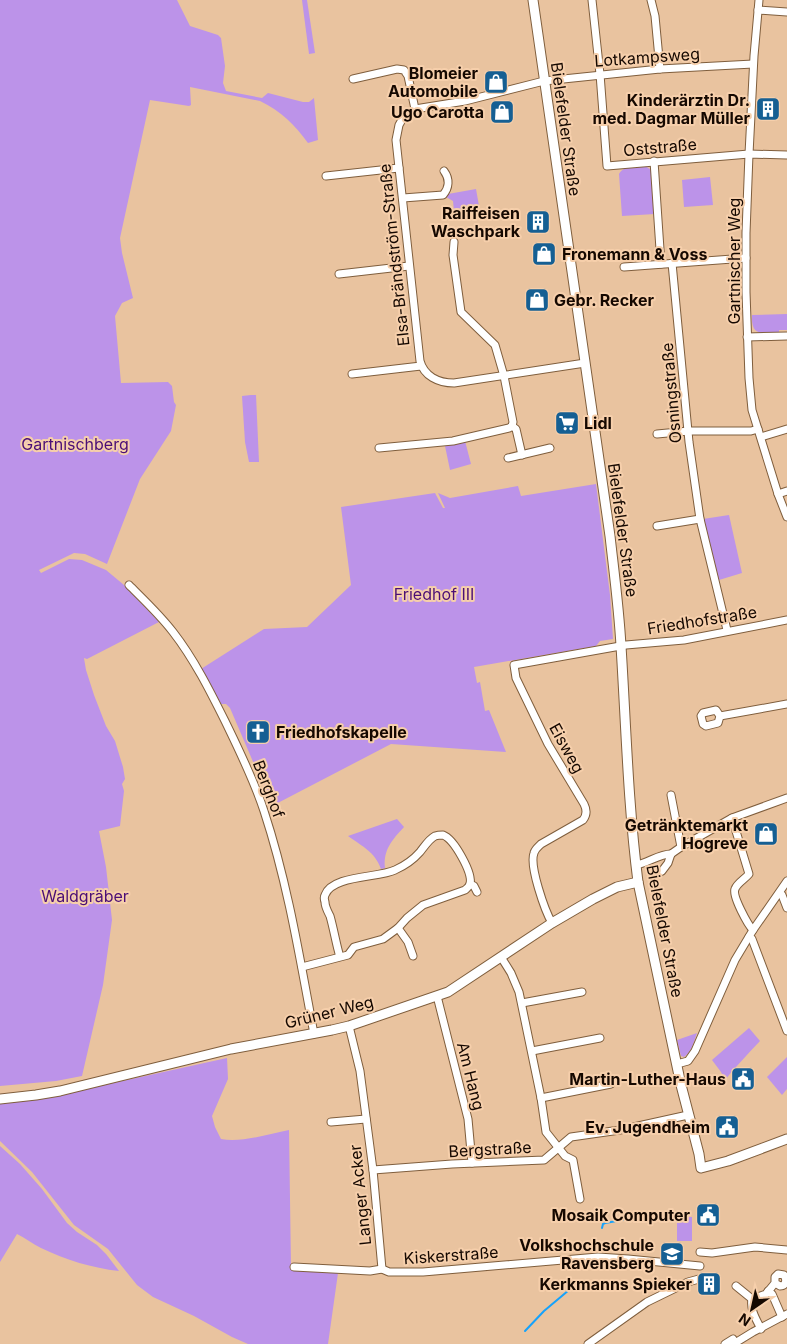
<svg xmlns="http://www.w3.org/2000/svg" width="787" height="1344" font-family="Inter,sans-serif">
<rect width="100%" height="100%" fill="#e9c39f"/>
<!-- green -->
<g fill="#bc93e9">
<path d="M0 0H177L190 26 218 35 221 38 225 66 223 83 226 91 262 98 268 93 303 102H309L314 98 318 140 308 143C295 125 281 111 260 101L190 87 191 105 189 106 150 100 120 238 122 253 133 298 122 303 115 316 121 383 168 382 172 386 174 402 176 405 171 431 140 479 107 564 85 554 74 553 39 570 41 573 69 559 82 560 106 570 124 585 159 622 87 659 84 658 86 670 94 695 106 726 115 741 123 767 125 779 122 784 124 791 120 826 99 831 106 867 112 920 103 985 82 1076 56 1081 0 1086Z"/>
<polygon points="302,0 307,0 315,53 309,54"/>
<path d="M646 166 648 168 652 170 655 214 622 216 619 174C624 165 637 167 646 166Z"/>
<polygon points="710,177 713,205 684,207 682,180"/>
<polygon points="476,189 479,206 454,211 453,201 446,197 448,194"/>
<path d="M787 314V330H779V332C762 333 751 337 752 315Z"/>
<polygon points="251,395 256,395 259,462 249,462 245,442 242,396"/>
<polygon points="465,441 471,464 450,470 445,446"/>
<polygon points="596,484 610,595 613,639 600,641 596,646 474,667 477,683 480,682 485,711 489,710 506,752 391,744 272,806 230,708 226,704 221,704 201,669 264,629 307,627 351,585 341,507 435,493 443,508 445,508 438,493 450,498 518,486 521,496"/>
<polygon points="729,515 742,573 719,580 703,519"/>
<path d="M397 819 404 827C392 840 383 850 385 868L381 869C374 851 363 847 348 836Z"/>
<path d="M749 1028 760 1041C748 1054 736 1066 725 1080L721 1072 712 1060Z"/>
<path d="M697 1033C694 1041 692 1052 684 1057L681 1056 677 1040Z"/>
<polygon points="787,1057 787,1089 782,1095 767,1077"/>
<path d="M227 1058 228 1079 212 1116 215 1127 221 1139C241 1143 269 1134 289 1130L291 1268 338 1273 328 1344H248L232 1337 194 1316 153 1297 137 1285 108 1249 74 1225 32 1172 0 1141V1103L13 1102 59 1095Z"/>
<path d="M0 1146 20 1164 42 1189 67 1223 77 1232 97 1245 106 1254 119 1271C92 1268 66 1260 41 1248 33 1244 25 1238 17 1234L0 1262Z"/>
<rect x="677" y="1217" width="15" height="24"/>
</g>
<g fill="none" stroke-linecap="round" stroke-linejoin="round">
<!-- stream -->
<g stroke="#16a2fb" stroke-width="2">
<polyline points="602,1228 603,1224 605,1223 635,1218"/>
<polyline points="525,1331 544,1311 569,1290"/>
</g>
<defs>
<g id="minor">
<polyline points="592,0 600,74 607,166 749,154 787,155"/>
<polyline points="651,0 655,16 660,69"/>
<polyline points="759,0 754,56 749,154 746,233 746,292 749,378 752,410 778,494 787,517"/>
<polyline points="758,10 787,12"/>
<polyline points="353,79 397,69 404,70 408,76 415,109"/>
<polyline points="654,161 661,264"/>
<polyline points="326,176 399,168"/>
<path d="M403 198 443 195C449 188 450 179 444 171"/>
<polyline points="454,242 453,255 461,312 495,345 504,376 513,422 512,426 516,429 522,455"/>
<polyline points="672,263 689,442 700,519 727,630"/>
<polyline points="624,267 746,258"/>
<polyline points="339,274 409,266"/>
<polyline points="747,337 787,336"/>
<path d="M585 363 454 383C438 383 424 376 420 361L396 140 399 125 403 118 415 109 465 101 544 81 660 69 753 64"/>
<polyline points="352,374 421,366"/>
<polyline points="657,434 689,431 751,431 758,429"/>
<polyline points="761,437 787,429"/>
<polyline points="379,448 453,441 509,428 512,426"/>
<polyline points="508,458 550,448"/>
<polyline points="778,494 787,491"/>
<polyline points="657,526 700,519"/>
<path d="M129 585C144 600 160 615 173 632 194 659 210 691 225 721 239 750 254 780 264 811 288 884 300 959 314 1034"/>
<polygon points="716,710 720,716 718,723 706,726 703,724 701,716 703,713"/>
<polyline points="720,716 787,704"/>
<polyline points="671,795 681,847"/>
<path d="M732 818 749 874C745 879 737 883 735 889 732 896 748 925 753 930"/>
<path d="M636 865C648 863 659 854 671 854"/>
<polyline points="655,875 662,871 668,863 671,854 681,847 732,818 787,798"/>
<polyline points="470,884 474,886 477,892"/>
<polyline points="780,893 782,895 787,908"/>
<path d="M552 923C545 911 529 866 534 853 535 849 538 847 541 844L583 820C587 815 587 810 584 804L548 744 516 678 514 665 626 645 684 640 787 620"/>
<polyline points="398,928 408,942 413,956"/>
<polyline points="749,937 752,939 787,1031"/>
<polyline points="501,957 511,973 519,992 541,1098 546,1132 565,1156 573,1160 580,1199"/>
<path d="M302 967 348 955 354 947 383 939 398 928 407 918 423 905 465 890C467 888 469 887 470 884 473 873 454 839 443 835 441 835 438 835 435 836 429 839 424 847 420 852 413 860 404 866 395 870 379 878 332 875 325 895 324 897 324 899 325 902 325 907 328 912 330 916 334 930 336 944 340 957"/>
<polyline points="437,996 468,1119 472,1163"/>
<polyline points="522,1003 582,992"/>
<polyline points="349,1026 360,1071 373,1170 382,1269"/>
<polyline points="532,1051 600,1038"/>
<polyline points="677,1064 688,1061 695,1051 735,960 753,930 787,881"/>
<polyline points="541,1098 611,1084"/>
<polyline points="331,1122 366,1119"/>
<polyline points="373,1170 452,1164 544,1160 571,1137 620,1130 688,1115"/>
<polyline points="700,1252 712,1253 755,1247 787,1250"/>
<polyline points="294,1267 370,1271 382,1269 389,1272 423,1272 598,1257 628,1259 700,1266"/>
<path d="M736 1286 752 1299 766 1294 775 1283 780 1286C786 1286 787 1280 784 1275L778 1274 775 1277V1283"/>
<polyline points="768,1291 772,1294 782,1317"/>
<path d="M752 1299C750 1310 756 1319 761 1329"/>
<polyline points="588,1344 647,1302 688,1282 699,1279"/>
<polyline points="725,1344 733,1339 735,1343 753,1332 787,1314"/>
</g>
<g id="tertiary">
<path d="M533 0 610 536C614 572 619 609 621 646 626 725 628 804 638 882L681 1085 699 1154 701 1168 728 1161 787 1139"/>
<polyline points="0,1099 36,1095 60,1091 231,1049 332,1030 349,1026 448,992 552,923 593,899 617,887 638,882"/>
</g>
</defs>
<!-- minor casing -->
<use href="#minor" stroke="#7f5e3d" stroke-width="9"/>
<!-- tertiary casing -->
<use href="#tertiary" stroke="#7f5e3d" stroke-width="11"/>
<!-- minor -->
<use href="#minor" stroke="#fff" stroke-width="7"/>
<!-- tertiary -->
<use href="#tertiary" stroke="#fff" stroke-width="9"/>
</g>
<!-- icons -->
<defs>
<symbol id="shop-square" viewBox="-11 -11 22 22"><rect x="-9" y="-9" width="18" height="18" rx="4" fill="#155f93" stroke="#f6cfab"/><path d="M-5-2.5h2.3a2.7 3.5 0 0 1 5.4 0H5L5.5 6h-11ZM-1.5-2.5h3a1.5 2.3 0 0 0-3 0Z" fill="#fff"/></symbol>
<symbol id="building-square" viewBox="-11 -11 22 22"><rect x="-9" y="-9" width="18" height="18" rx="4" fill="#155f93" stroke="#f6cfab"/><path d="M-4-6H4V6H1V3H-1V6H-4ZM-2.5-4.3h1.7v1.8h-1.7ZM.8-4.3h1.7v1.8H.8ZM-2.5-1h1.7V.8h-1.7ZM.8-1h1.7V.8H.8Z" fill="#fff"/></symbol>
<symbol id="supermarket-square" viewBox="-11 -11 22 22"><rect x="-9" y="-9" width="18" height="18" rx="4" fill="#155f93" stroke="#f6cfab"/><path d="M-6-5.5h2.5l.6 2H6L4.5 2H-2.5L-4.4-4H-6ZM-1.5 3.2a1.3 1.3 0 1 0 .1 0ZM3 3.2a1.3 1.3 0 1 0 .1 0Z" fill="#fff"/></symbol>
<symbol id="church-square" viewBox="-11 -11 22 22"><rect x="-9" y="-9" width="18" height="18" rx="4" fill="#155f93" stroke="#f6cfab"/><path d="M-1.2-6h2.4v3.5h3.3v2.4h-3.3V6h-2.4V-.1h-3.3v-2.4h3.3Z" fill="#fff"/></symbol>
<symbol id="civic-square" viewBox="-11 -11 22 22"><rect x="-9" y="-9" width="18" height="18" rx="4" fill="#155f93" stroke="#f6cfab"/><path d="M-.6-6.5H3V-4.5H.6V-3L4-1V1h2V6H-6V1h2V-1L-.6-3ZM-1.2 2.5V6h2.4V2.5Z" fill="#fff"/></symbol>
<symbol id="university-square" viewBox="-11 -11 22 22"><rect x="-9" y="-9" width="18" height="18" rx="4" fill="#155f93" stroke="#f6cfab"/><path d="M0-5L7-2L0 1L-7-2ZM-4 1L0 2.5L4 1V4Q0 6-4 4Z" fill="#fff"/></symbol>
</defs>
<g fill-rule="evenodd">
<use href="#shop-square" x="482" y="68" width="28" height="28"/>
<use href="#building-square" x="754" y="95" width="28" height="28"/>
<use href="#shop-square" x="488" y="98" width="28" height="28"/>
<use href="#building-square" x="524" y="208" width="28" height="28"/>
<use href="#shop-square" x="530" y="240" width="28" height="28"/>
<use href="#shop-square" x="523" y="286" width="28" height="28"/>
<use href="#supermarket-square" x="553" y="409" width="28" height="28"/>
<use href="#church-square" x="244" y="718" width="28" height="28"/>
<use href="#shop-square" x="752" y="820" width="28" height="28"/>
<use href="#civic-square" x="729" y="1065" width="28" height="28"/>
<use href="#civic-square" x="713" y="1113" width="28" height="28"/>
<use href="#civic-square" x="694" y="1201" width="28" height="28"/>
<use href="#university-square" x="658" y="1240" width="28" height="28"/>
<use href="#building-square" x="695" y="1270" width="28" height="28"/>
</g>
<g text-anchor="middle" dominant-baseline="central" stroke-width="4" stroke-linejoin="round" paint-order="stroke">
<!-- street labels -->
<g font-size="16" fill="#150800" stroke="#f6cfab">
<text transform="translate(647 57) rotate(-4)">Lotkampsweg</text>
<text transform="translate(566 129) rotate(82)">Bielefelder Straße</text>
<text transform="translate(660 147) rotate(-5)">Oststraße</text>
<text transform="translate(394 255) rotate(-96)">Elsa-Brändström-Straße</text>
<text transform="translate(734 261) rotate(-90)">Gartnischer Weg</text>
<text transform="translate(671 393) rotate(-95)">Osningstraße</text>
<text transform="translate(623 530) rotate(82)">Bielefelder Straße</text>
<text transform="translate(702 620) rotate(-9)">Friedhofstraße</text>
<text transform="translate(567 748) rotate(61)">Eisweg</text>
<text transform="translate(269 789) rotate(69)">Berghof</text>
<text transform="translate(665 931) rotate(79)">Bielefelder Straße</text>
<text transform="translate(329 1012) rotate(-14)">Grüner Weg</text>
<text transform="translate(471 1076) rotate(76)">Am Hang</text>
<text transform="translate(490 1149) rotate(-3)">Bergstraße</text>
<text transform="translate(360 1195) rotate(-96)">Langer Acker</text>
<text transform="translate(451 1255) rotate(-4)">Kiskerstraße</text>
</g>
<!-- poi labels -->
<g font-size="16" font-weight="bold" fill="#150800" stroke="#f6cfab" text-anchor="end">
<text x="478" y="73">Blomeier<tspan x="478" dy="18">Automobile</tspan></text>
<text x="750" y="100">Kinderärztin Dr.<tspan x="750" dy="18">med. Dagmar Müller</tspan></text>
<text x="484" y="112">Ugo Carotta</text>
<text x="520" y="213">Raiffeisen<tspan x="520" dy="18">Waschpark</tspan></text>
<text x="562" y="254" text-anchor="start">Fronemann &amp; Voss</text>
<text x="554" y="300" text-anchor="start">Gebr. Recker</text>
<text x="584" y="423" text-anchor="start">Lidl</text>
<text x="276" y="732" text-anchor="start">Friedhofskapelle</text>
<text x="748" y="825">Getränktemarkt<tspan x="748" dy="18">Hogreve</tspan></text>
<text x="726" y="1079">Martin-Luther-Haus</text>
<text x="710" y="1127">Ev. Jugendheim</text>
<text x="690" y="1215">Mosaik Computer</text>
<text x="654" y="1245">Volkshochschule<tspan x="654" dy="18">Ravensberg</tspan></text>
<text x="692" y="1284">Kerkmanns Spieker</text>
</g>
<!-- park labels -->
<g font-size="16" fill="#4b0e76" stroke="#f6cfab">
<text x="75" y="444">Gartnischberg</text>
<text x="434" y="594">Friedhof III</text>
<text x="85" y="896">Waldgräber</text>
</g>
</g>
<!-- north arrow -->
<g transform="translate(752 1309) rotate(214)" stroke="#f6cfab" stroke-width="4" paint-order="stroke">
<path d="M0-4L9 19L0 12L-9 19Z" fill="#150800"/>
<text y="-8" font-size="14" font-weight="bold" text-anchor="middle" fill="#150800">N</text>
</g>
</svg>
